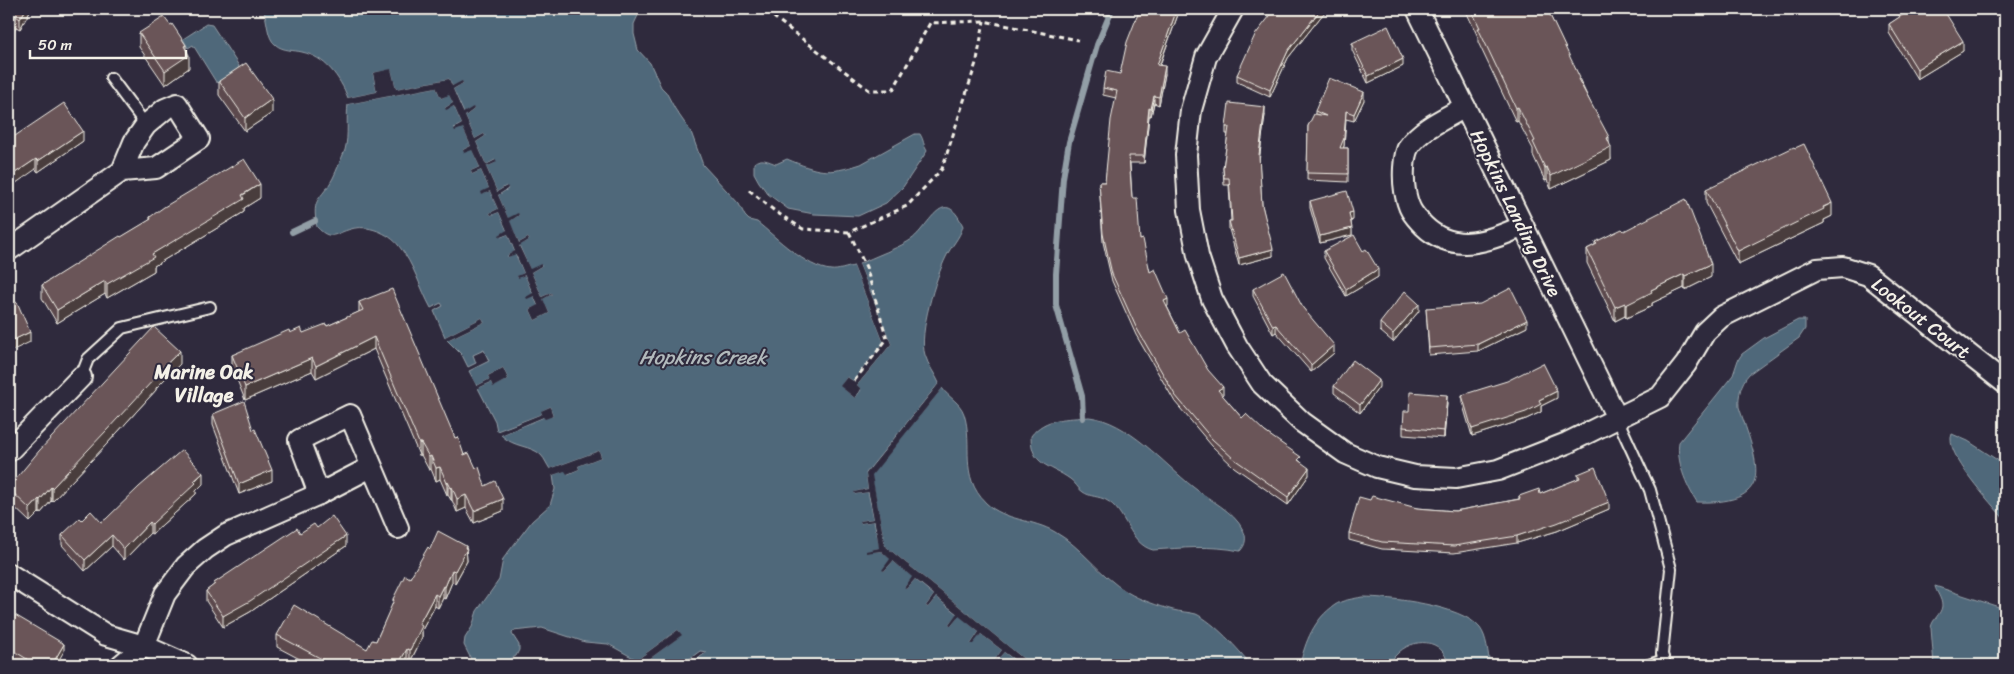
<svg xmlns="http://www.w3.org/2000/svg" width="2014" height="674" font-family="Sriracha,sans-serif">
<rect width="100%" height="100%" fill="#2f2a3d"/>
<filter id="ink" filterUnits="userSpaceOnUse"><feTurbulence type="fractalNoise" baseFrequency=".02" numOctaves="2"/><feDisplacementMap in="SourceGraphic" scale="10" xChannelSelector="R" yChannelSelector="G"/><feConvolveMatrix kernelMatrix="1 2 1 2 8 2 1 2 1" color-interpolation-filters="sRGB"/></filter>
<g filter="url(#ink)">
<!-- water -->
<g fill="#50677a" stroke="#929ea6">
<path d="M263 9H641L634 24V34L638 50 650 63 661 87 666 92 675 109 691 132 703 165 739 204 745 216 749 220 757 222C776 237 806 268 831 270 838 271 847 267 854 266L884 343 853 381 847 377 841 386 855 398 861 390 857 385 891 344 859 264C873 257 901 247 912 239 930 225 944 184 963 226 960 238 951 246 946 257 936 277 918 334 925 355 928 365 935 374 939 383L866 473 868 489 855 492V494L868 492 874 519 861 521V523L874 521 880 548 866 552 881 551 891 559 883 570 884 571 893 561 913 577 905 587 906 589 915 579 934 595 926 606 928 607 936 597 957 614 949 624 951 626 959 615 979 632 971 644 981 634 1002 650 994 661 995 662 1004 652 1021 665H689L707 652 700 651 681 665H641L681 635 678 630 637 660 608 644 585 642 542 628 513 631 512 634 519 645V650L516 656 499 665H474L464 645 465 638 472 627 477 611 499 580 503 559 532 521 550 505 555 489 553 475 566 470 568 474 579 469 578 466 601 457 599 451 550 469C547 465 545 459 541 455 531 445 514 448 501 435L544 417 553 416 550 407 542 411V414L497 431 495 421 478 388 491 382 493 386 508 379 503 368 488 376 490 379 477 386 469 371 489 361 484 350 473 355 476 363 468 367 462 355 447 340 484 322 482 318 445 337 434 311 443 306 441 303 431 308C420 288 414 264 399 246 389 233 367 224 351 229 335 233 331 242 317 227 311 196 321 201 333 178 337 170 341 159 345 150 349 135 346 119 348 104L436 87 441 98 449 94 453 103 445 108 454 106 462 124 454 128 463 127 471 146 463 150 472 149 480 167 471 171 472 174 481 170 489 188 482 194 490 191 498 209 490 213 491 215 499 212 507 231 500 235 501 237 508 234 515 252 508 255V257L515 253 524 273 517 277 525 275 538 306 530 309 535 320 549 313 542 299 552 294 551 293 542 297 531 272 541 266V265L530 270 519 245 529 240 528 238 519 243 509 221 519 215 518 214 508 219 498 195 508 189 506 186 497 192 486 167 496 162 495 160 486 165 476 142 485 136 484 134 475 139 465 116 474 109 473 108 464 113 453 89 463 83 452 86 449 79 396 89 391 70 373 73 377 92 348 98C340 77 325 57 302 52 294 50 283 51 276 45 266 38 268 19 263 9Z"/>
<polygon points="206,24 212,25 239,66 237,72 221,83 216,82 193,45 188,48 183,39"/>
<path d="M915 134H920C924 140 923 145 927 151L903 187 886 203 858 216 814 214 788 209 768 194 759 182 754 173V163C761 157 768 161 776 164L787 159C818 172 827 175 861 164Z"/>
<path d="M1798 320H1805V329L1799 338 1749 374C1741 383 1738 395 1739 407 1756 460 1780 505 1697 502 1686 485 1676 461 1679 442L1733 375 1738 360 1742 354 1764 338Z"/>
<path d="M942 388C949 398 960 402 964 414 974 446 958 475 986 503 1005 521 1033 519 1055 532 1082 547 1100 576 1127 592 1140 600 1159 606 1173 610 1180 612 1189 612 1196 614 1214 622 1239 650 1251 665H1031L885 546 871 475Z"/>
<path d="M1089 417C1128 421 1164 464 1193 487 1209 500 1234 511 1243 530 1247 537 1246 545 1240 551 1211 545 1182 548 1153 550 1129 544 1126 510 1106 500 1099 496 1090 497 1083 492 1078 489 1075 482 1070 479 1049 464 1031 466 1031 436 1045 417 1067 419 1089 417Z"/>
<path d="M1952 434 1968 441 2005 465V520C1992 504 1943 453 1952 434Z"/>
<path d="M1935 586 2005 609V665H1934L1931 628C1932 619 1941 615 1942 606 1942 598 1936 592 1935 586Z"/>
<path d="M1362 597C1389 597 1462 605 1480 628 1487 637 1488 654 1490 665H1448C1444 637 1412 637 1396 655 1393 657 1392 662 1390 665H1300C1305 642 1314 619 1335 605 1342 600 1353 599 1362 597Z"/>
</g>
<!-- pier -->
<g fill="#2f2a3d">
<polygon points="391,69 396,89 449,79 452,86 462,81 463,83 453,89 463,113 473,107 474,109 465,116 475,139 484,134 485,136 476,142 486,165 496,160 497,162 486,167 497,192 507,186 508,188 498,195 508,218 518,213 519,215 510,221 519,243 528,238 529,240 519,246 530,269 541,264 541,266 531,272 542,297 551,293 552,294 543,299 549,313 535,320 530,309 538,305 534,296 527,299 526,297 533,293 525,275 518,278 517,276 524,273 516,254 508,257 508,255 515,251 508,234 500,237 499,235 507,230 499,212 491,215 490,213 498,209 490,191 482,195 481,192 489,188 481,170 472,174 471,171 480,167 472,150 464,153 463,150 471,146 463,128 455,131 454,129 462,124 454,106 446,110 445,108 453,103 449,95 441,98 436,87 348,104 348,101 436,84 442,95 451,93 536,293 540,306 534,310 536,316 546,312 448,82 395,91 390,72 376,75 379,92 378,94 348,100 348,98 377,92 373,73"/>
<polygon points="859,264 891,344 857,385 861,389 855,398 840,386 847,377 853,381 884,343 854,266 856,265 887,343 854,383 852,384 848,381 844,386 854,395 858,390 854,386 855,383 889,343 857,265"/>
<polygon points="482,318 484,322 447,340 445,337"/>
<polygon points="503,368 508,379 493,387 491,382 478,388 477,386 490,379 488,376"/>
<polygon points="941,381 941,385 868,474 882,549 1023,665 1004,652 995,662 994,661 1002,650 981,634 973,644 971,644 979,632 959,616 951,626 949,624 957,613 936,597 928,607 926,606 934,595 932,592 915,579 906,589 904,588 912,577 893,561 884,571 882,570 890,559 881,551 866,553 866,551 879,548 875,521 861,523 860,521 874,519 869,492 855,494 854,492 868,489 866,474"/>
<polygon points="942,386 944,386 872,475 885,546 1031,665 1027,665 882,547 869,474"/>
<polygon points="550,407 553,416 545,419 543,417 501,435 498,432 542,414 541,411"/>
<polygon points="599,451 601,457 578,466 579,469 567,474 565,471 553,475 552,473 565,468 569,471 576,468 577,464 598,455 597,454 551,472 550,469"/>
<polygon points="678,630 682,635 641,665 640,663 678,635 677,634 639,662 637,660"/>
</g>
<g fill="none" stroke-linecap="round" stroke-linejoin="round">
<!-- stream -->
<g stroke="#929ea6" stroke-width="6">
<polyline points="292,232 315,221"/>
<polyline points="1083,418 1082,396 1056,305 1056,274 1063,178 1069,142 1097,45 1112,9"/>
</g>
<defs>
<g id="lane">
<polyline points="111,78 146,125"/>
<polyline points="81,377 88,359 122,328 210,307"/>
<polyline points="1617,418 1650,490 1671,569 1662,654 1665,665"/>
<polyline points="1649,665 1664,660"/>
</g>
<g id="street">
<polyline points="1233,9 1206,57 1191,110 1186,155 1189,210 1198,256 1212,299 1237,346 1262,384 1302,422 1345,453 1377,467 1415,476 1456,478 1498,470 1567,443 1660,397 1686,364 1705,332 1721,317 1817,269 1843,267 1868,275 2005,383"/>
<polyline points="1417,9 1617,418"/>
<path d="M1465 107C1446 118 1422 128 1409 146 1403 156 1403 179 1405 191 1408 208 1412 214 1424 226 1454 255 1490 241 1523 226"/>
<polyline points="9,250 122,171 134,142 146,125 165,109 177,104 199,139 156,168 122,171"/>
<polyline points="9,451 81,377"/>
<polyline points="319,494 299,440 350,415 398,528"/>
<polyline points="9,574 106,635 144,646 187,665"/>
<polyline points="121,665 144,646 165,594 186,566 205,549 226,535 319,494 371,467"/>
</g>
</defs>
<!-- lane casing -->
<use href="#lane" stroke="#f4f1e8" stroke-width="14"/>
<!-- street casing -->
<use href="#street" stroke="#f4f1e8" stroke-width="24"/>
<!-- path -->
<g stroke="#f4f1e8" stroke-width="3" stroke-dasharray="5 4" stroke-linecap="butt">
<polyline points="768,9 775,18 869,90 893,90 930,23 984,21 1078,40"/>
<polyline points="749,190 776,212 803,229 849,232 907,206 942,169 977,60 984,21"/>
<polyline points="849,232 866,267 887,339 854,381"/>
</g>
<!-- lane -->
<use href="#lane" stroke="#2f2a3d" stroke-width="10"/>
<!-- street -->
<use href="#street" stroke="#2f2a3d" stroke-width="20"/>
</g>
<!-- wall -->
<g fill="#5b494d" stroke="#f4f1e8">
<polygon points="9,9 31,9 20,29 16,27 9,40"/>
<polygon points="1180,9 1160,65 1165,74 1159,105 1154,103 1151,116 1149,116 1144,163 1130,163 1132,198 1140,240 1150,272 1180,333 1223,394 1222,395 1242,418 1265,432 1301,462 1309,475 1288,505 1234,467 1212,446 1175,402 1136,335 1112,281 1103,242 1099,182 1105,182 1116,98 1103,95 1103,88 1120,74"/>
<polygon points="1272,9 1323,14 1288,58 1270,97 1237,82 1237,75 1272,14"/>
<polygon points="1465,9 1547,9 1609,143 1611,160 1551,189 1547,180 1545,181 1533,155 1533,149 1518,121 1516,122 1478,42 1478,37"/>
<polygon points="1895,9 1943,9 1963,51 1917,79 1889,33 1889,24 1900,17"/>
<polygon points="139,33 189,68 165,85 139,47"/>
<polygon points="1352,43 1403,66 1368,83 1352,50"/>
<polygon points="219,81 272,113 245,131 219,95"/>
<polygon points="1364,100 1354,121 1346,119 1344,146 1343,148 1348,148 1348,182 1307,180 1308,126 1315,114 1315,111"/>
<polygon points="1265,115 1259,160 1262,205 1273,256 1239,265 1229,229 1229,221 1231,221 1229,185 1224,185 1223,168 1228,134 1226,134 1226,127"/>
<polygon points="9,140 83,141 38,172"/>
<polygon points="1706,189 1832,216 1824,220 1824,223 1738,264 1706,203"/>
<polygon points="260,198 244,208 244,212 154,266 154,271 107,298 105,294 57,323 42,298 42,285 150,220 150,217"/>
<polygon points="1310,201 1353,220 1351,220 1352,235 1320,243 1310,208"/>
<polygon points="1624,231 1711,277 1685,290 1684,288 1652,303 1652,306 1626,318 1625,316 1615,321 1587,263 1587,249 1595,245 1595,242"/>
<polygon points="1324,251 1363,251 1378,277 1346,296 1324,258"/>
<polygon points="1253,289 1303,308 1334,353 1311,372 1276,332 1273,334 1253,296"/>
<polygon points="359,302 455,438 464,455 476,468 485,486 503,511 474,523 466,508 457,512 452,500 451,500 448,495 447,495 440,479 436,481 431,469 429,470 421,455 419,455 374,349 316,378 312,371 245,400 232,367 232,355 327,326 359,312"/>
<polygon points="1426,308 1527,327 1478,351 1429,355"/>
<polygon points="1419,311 1393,342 1380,331 1380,323"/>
<polygon points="180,364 156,388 156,390 106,445 52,502 51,501 40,514 39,513 30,522 9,502 9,487"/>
<polygon points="1334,386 1379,387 1360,413 1334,393"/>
<polygon points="1462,395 1557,398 1541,406 1541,412 1526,419 1472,436 1462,402"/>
<polygon points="1447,403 1444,438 1403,435 1403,427 1409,411"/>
<polygon points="213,414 272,481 239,494 213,425"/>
<polygon points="1578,474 1609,509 1557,531 1517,543 1454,553 1382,549 1349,540 1349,533 1370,500 1417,508 1455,511 1519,499 1519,496 1540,494 1578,479"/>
<polygon points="203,484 196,491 196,494 152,534 150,533 124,560 112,546 85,571 62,545 62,535 82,520 101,522"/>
<polygon points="317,528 346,546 250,612 223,627 206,601 206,591 214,585 214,583 300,533"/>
<polygon points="466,548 467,561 455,583 452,582 445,599 443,598 438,608 435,606 422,630 422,638 410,662 407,661 405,665 311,665 277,647 277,635 367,649 376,641 393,604 393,599 410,578 430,549"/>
<polygon points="9,626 64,651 24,664 9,655"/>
</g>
<!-- shaded-wall -->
<g fill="#4a3c3e" stroke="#f4f1e8">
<polygon points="26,9 31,9 20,29 20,19"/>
<polygon points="1177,9 1180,9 1157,72 1157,65"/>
<polygon points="1321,9 1330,9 1323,14 1288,58 1270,97 1270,90 1288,51"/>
<polygon points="16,16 16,27 9,40 9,29"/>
<polygon points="1963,41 1963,51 1917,79 1917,69"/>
<polygon points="186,45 186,57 189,55 189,68 165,85 165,71 184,46"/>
<polygon points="1403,59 1403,66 1368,83 1368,76"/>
<polygon points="1165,66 1165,74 1159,105 1159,97"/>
<polygon points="1364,92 1364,100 1354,121 1354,114"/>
<polygon points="1154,96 1154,103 1151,116 1151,109"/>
<polygon points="272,99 272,113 245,131 245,118"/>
<polygon points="1265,107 1265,115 1259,162 1259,155"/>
<polygon points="1518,107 1518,121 1516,122 1516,108"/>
<polygon points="1149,108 1149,116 1144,163 1144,156"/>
<polygon points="1346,111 1344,146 1340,155 1340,148"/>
<polygon points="83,131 83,141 38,172 38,161"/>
<polygon points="1609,137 1609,148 1611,147 1611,160 1551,189 1551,176"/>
<polygon points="36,159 36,169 9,188 9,177"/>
<polygon points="1547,167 1547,180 1545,181 1545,168"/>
<polygon points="260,184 260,198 244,208 244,212 154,266 154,271 107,298 107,284 152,254"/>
<polygon points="1832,203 1832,216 1824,220 1824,223 1738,264 1738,251"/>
<polygon points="1353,212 1353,220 1349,221 1349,213"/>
<polygon points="1352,228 1352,235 1320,243 1320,236"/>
<polygon points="1273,249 1273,256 1239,265 1239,258"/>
<polygon points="1711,264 1711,277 1685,290 1685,276"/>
<polygon points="1378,269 1378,277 1346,296 1346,289"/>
<polygon points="1684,274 1684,288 1652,303 1652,306 1626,318 1626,305 1651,290"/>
<polygon points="105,281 105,294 57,323 57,310"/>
<polygon points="1168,299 1168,306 1164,308 1164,301"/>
<polygon points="1625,303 1625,316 1615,321 1615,307"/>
<polygon points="1419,304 1419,311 1393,342 1393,334"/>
<polygon points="1527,320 1527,327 1478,351 1478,344"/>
<polygon points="1276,325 1276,332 1273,334 1273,326"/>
<polygon points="30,332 30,342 9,352 9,342"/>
<polygon points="374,337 374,349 316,378 316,366"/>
<polygon points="1334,345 1334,353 1311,372 1311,365"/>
<polygon points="180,351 180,364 156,388 156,390 106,445 52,502 52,488 154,376"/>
<polygon points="312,358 312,371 245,400 245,387"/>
<polygon points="1379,380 1379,387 1360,413 1360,405"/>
<polygon points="1223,387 1223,394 1218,398 1218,390"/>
<polygon points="1557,391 1557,398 1541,406 1541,412 1526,419 1472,436 1472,429 1539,400"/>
<polygon points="1447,395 1447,403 1444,438 1444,431"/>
<rect x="419" y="443" width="2" height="12"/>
<polygon points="431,456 431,469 429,470 429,457"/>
<polygon points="440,467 440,479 436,481 436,468"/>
<polygon points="1309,468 1309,475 1288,505 1288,497"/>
<polygon points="272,470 272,481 239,494 239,484"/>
<polygon points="203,473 203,484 196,491 196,494 152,534 152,524"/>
<polygon points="448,482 448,495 447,495 447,483"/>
<polygon points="51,487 51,501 40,514 40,500"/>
<polygon points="452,487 452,500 451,500 451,488"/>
<polygon points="466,495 466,508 457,512 457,499"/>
<polygon points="39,499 39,513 30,522 30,509"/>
<polygon points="503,499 503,511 474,523 474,511"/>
<polygon points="1609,502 1609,509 1557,531 1517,543 1517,536"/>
<polygon points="150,522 150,533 124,560 124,549"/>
<polygon points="112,535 112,546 85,571 85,560"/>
<polygon points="346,536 346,546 250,612 223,627 223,616"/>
<polygon points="466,546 467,561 455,583 455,571"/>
<polygon points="452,570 452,582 445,599 445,587"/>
<polygon points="443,586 443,598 438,608 438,596"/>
<polygon points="435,594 435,606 422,630 422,638 410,662 410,650 419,624"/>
<polygon points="64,644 64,651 56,665 52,665"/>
<polygon points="407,649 407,661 405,665 398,665"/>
</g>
<!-- building -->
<g fill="#6a5559" stroke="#f4f1e8">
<polygon points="9,9 26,9 20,19 16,16 9,29"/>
<polygon points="1140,9 1177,9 1157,65 1165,66 1159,97 1154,96 1151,109 1149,108 1144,156 1129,156 1132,198 1137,198 1140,240 1143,239 1150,272 1155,269 1168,299 1164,301 1180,333 1185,330 1208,370 1223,387 1218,390 1242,418 1246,414 1265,432 1301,457 1298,460 1309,468 1288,497 1234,459 1212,439 1175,395 1136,327 1112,274 1103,234 1099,182 1105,182 1111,120 1117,91 1103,88 1106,71 1120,74 1127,42"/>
<polygon points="1272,9 1321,9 1288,51 1270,90 1237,75 1255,35 1273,12"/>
<polygon points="1471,9 1547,9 1580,78 1578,79 1609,137 1607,138 1611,147 1551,176 1547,167 1545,168 1533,142 1535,141 1518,107 1516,108 1478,28 1480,28"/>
<polygon points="1900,9 1943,9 1963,41 1917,69 1889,24 1904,14"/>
<polygon points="164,17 170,25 172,24 186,45 184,46 189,55 165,71 139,33"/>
<polygon points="1388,26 1403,59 1368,76 1352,43"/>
<polygon points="246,63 272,99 245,118 219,81"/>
<polygon points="1329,78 1364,92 1354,114 1346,111 1344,138 1340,148 1348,148 1348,174 1307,173 1308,126 1314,114 1326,116 1315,111"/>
<polygon points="64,103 83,131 38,161 36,159 9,177 9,140"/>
<polygon points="1229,103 1265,107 1259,155 1262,205 1273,249 1239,258 1229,221 1232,221 1229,178 1224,178 1223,168 1229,127 1226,127"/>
<polygon points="1804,144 1832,203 1823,207 1824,209 1738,251 1706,189 1794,147 1795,148"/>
<polygon points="244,159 260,184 242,195 244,199 152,254 154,257 107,284 105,281 57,310 42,285 120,236 121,237 151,219 150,217 164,207"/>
<polygon points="1347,191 1353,212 1349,213 1352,228 1320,236 1310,201"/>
<polygon points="1686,199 1711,264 1685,276 1684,274 1651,290 1652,292 1626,305 1625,303 1615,307 1587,249 1597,244 1595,242 1622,229 1624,231"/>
<polygon points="1354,235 1363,251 1366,249 1378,269 1346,289 1324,251"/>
<polygon points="1284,272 1303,308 1334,345 1311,365 1276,325 1273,326 1253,289"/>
<polygon points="1511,288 1527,320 1478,344 1429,348 1426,308 1480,304"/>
<polygon points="392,289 455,438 458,437 464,455 469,453 476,468 479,467 485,486 495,481 503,499 474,511 466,495 457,499 452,487 451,488 448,482 447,483 440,467 436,468 431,456 429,457 421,443 419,443 374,337 316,366 312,358 245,387 232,355 289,330 290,333 301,328 303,333 326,324 327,326 363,310 359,302"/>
<polygon points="1405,291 1419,304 1393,334 1380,323"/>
<polygon points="17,302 30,332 9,342 9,307"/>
<polygon points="154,327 180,351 154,376 156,377 106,431 52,488 51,487 40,500 39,499 30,509 9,489 9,487 39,451"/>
<polygon points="1353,360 1379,380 1360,405 1334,386"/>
<polygon points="1543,363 1557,391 1539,400 1541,404 1526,412 1472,429 1462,395 1507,381"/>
<polygon points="1410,392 1447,395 1444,431 1403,427 1404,411 1409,411"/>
<polygon points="244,401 253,430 255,429 272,470 239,484 213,414"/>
<polygon points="182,450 203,473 194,481 196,483 152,524 150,522 124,549 112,535 85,560 62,535 80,518 82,520 91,511 101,522 106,519 139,487"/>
<polygon points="1595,467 1609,502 1557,523 1517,536 1454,546 1382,542 1349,533 1359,497 1370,500 1372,496 1417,508 1455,511 1520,499 1519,496 1539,489 1540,494 1580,478 1578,474"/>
<polygon points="332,516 346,536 250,601 223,616 206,591 215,584 214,583 297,528 300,533 314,524 317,528"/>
<polygon points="438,531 466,546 465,548 467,549 455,571 452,570 445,587 443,586 438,596 435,594 419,624 422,626 410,650 407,649 398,665 333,665 277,635 294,605 367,649 372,640 376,641 394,600 393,599 405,575 410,578 428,547 430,549"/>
<polygon points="15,615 64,644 52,665 23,665 27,659 9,648 9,626"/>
<polygon points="598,660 602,665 588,665 594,661 595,662"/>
</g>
</g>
<g text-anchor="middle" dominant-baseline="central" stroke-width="4" stroke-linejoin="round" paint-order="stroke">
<!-- street labels -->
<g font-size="19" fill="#f4f1e8" stroke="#2f2a3d">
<text transform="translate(1516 213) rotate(64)">Hopkins Landing Drive</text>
<text transform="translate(1921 318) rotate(38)">Lookout Court</text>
</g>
<!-- water labels -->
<g font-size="20" font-style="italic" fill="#b2babc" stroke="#2f2a3d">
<text x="703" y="357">Hopkins Creek</text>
</g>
<!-- neighbourhood labels -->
<g font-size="20" font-weight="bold" fill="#f4f1e8" stroke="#2f2a3d">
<text x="204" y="372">Marine Oak<tspan x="204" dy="23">Village</tspan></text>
</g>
</g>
<!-- margin -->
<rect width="2014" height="674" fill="none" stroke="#2f2a3d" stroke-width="30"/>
<rect x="15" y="15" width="1984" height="644" fill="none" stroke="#f4f1e8" stroke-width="2" filter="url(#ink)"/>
<!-- scale -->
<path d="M30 50v8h156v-8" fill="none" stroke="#f4f1e8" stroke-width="2.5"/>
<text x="38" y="50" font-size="15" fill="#f4f1e8" stroke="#2f2a3d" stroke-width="4" paint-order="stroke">50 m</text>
</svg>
